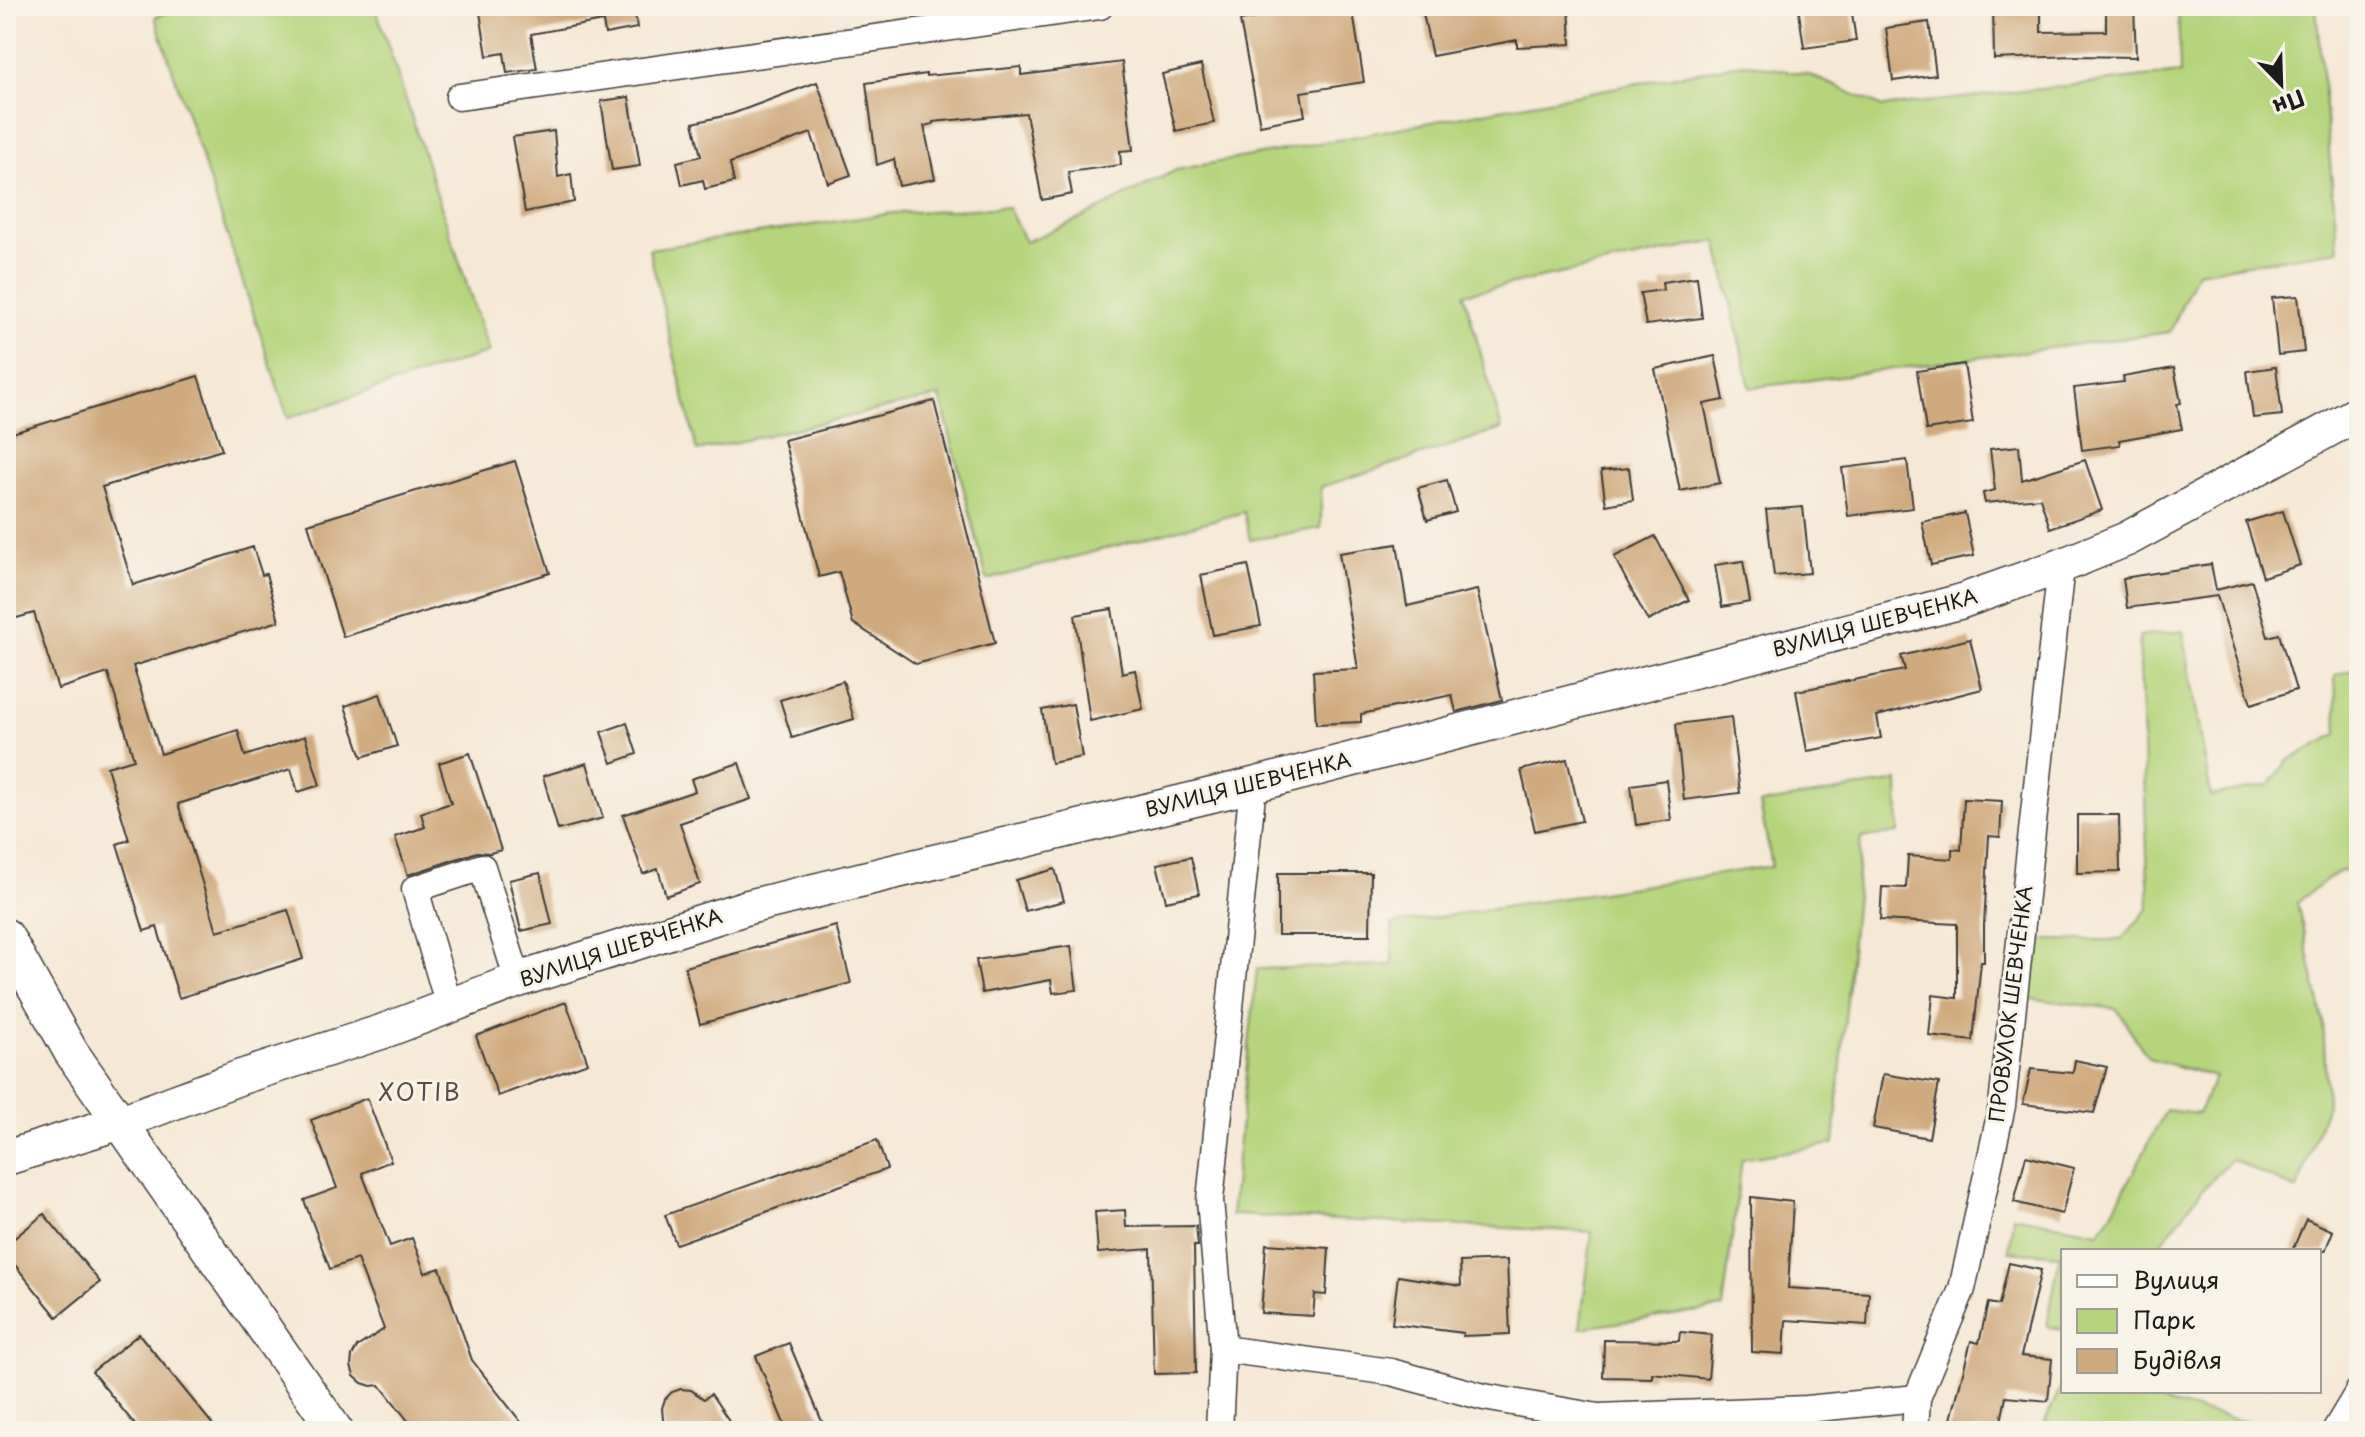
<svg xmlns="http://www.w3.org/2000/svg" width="2365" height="1437" font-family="'Playpen Sans',sans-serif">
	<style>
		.green { fill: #b5d47c; stroke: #68784c; stroke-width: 2 }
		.building { fill: #d0aa7f }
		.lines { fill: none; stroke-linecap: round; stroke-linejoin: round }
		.minor-casing { stroke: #3d3b38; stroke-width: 29 }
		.tertiary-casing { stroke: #3d3b38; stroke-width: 37 }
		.minor { stroke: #fff; stroke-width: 26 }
		.tertiary { stroke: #fff; stroke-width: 34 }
		.labels { text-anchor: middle; stroke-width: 6; stroke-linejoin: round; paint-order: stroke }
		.street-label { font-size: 20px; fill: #1c1c1c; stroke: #f7f3e8 }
		.quarter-label { font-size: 24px; letter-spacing: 2px; fill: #5b4e3f; stroke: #f7f3e8 }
	</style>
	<rect width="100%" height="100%" fill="#f7f3e8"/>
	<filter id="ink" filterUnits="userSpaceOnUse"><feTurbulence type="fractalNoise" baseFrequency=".0125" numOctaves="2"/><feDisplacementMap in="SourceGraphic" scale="16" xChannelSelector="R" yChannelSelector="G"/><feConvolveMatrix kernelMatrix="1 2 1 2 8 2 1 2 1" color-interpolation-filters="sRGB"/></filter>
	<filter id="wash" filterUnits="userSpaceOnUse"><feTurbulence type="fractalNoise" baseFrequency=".006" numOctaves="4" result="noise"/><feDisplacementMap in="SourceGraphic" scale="32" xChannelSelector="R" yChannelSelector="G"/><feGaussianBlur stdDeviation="1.8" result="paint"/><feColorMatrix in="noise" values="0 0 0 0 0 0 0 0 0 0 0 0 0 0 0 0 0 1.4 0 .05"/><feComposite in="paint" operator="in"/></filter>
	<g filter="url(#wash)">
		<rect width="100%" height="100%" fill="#f6e8d6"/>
		<g class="green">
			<path d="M190,6h185l114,346 -201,66 -133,-401z"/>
			<path d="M2178,6h138l22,244 -141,22 -27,60 -420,56 -33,-147 -253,53 38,135 -181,58v41l-71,12 -6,-28 -257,68 -47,-184 -243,55 -48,-202 244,-36 115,-6 17,35 59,-25 92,-47 569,-107 65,12 73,32 297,-34z"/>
			<path d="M2183,631l28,165 58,-11 18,-24 50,-27 -2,-59 24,-7v196l-22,9 -40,29 26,119 4,83 -30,86 -66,-31 -28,30 -48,62h-92v79l-16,-4 13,-71 -51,-4 4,-35 85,16 11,-14 57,-108 32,4 17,-37 -67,-19 -31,-49 -93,-11 8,-58h89l28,-32 -10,-272z"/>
			<path d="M1898,781l1,52 -38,5 -27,306 -92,15 -19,149 -143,20 12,-96 -361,-17 26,-246 135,-4v-41l380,-58 -12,-62z"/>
			<path d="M2063,1382v9h53l170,40h-245z"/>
		</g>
		<g id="blocks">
			<g class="building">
				<path d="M479,6h155l3,22 -32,6 -2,-13 -72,13 6,35 -30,4 -3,-20 -17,3z"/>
				<path d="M1317,6h35l12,76 -63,10 4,24 -45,9 -20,-104z"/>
				<path d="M1458,6h111l2,38 -54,3v-7l-85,16 -9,-43z"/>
				<path d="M1798,6h53l5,35 -52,7z"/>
				<path d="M1993,6h48v26l65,-1v-25h28l2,51 -64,-1 -78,3z"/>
				<path d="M1929,22l7,53 -43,6 -7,-53z"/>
				<path d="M1122,62l11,88 -13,1 1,14 -53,7 4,22 -30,6 -16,-87 -93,9v2l-9,2 11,53 -36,7 -5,-27 -17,6 -11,-82 60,-9v2l95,-9v8z"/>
				<path d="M1201,65l13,58 -38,8 -14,-57z"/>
				<path d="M817,82l34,93 -23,8 -17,-50 -81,30 4,19 -29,7 -2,-9 -21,5 -5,-23 24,-6 -8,-33 39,-9z"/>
				<path d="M629,97l11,69 -28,4 -11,-69z"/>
				<path d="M554,131l4,46 13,-3 3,28 -49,10 -13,-75z"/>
				<path d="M1697,277l5,41 -56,7 -6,-32 23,-3 -1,-8z"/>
				<path d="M2298,296l6,56 -26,3 -6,-57z"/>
				<path d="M1715,356l9,44 -20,4 16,79 -40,8 -25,-122z"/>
				<path d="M1964,364l9,59 -47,7 -9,-59z"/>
				<path d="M2276,367l6,48 -29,3 -6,-47z"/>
				<path d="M2174,368l7,35 -4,1 5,25 -63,11 1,5 -38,5 -8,-62 50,-6 -1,-5z"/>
				<path d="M198,376l24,74 -120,37 31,98 120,-38 9,28 4,-1 13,47 -146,45 28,88 77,-24 7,26 60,-20 15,49 -22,7 -7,-23 -113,35 39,127 71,-21 15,49 -124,39 -22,-71 -13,4 -27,-87 12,-4 -22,-73 27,-8 -26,-86 -50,16 -24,-76 -21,6 -7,-22v-162z"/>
				<path d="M934,401l61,242 -79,21 -63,-41 -14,-51 -20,5 -35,-137z"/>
				<path d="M2019,446l3,34 63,-20 17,50 -52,18 -10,-30 -55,5 -2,-10 12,-3 -5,-41z"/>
				<path d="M1907,460l6,48 -65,8 -6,-48z"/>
				<path d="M515,461l35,112 -207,64 -35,-113z"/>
				<path d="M1629,468l4,32 -27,5 -5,-34z"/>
				<path d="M1447,480l9,32 -29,8 -9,-32z"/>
				<path d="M1803,507l7,66 -36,3 -8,-66z"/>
				<path d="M2283,511l17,54 -37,12 -17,-55z"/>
				<path d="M1965,513l9,43 -43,9 -9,-43z"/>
				<path d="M1655,536l34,64 -41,21 -34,-64z"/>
				<path d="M1397,544l10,62 70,-16 25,110 -46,12 -4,-17 -91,19v8l-45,2 -3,-53 45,-2 -19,-116z"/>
				<path d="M1743,561l7,41 -28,5 -7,-42z"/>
				<path d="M2211,564l5,26 36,-9 16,56 11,-3 17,56 -45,14 -34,-108 -90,12 -4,-30z"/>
				<path d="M1248,565l13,61 -48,9 -12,-60z"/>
				<path d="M1112,609l10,64 13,-3 8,39 -53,12 -15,-106z"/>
				<path d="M1970,639l12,50 -105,27 4,22 -74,13 -11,-60 109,-21 -4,-14z"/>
				<path d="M843,681l11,38 -62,19 -12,-38z"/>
				<path d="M380,694l17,52 -35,11 -17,-51z"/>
				<path d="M1073,704l9,53 -31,6 -9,-53z"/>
				<path d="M1731,717l9,76 -56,7 -8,-76z"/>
				<path d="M627,723l10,31 -25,9 -11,-31z"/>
				<path d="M470,753l31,97 -11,3 -13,-1 -69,23 -13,-38 30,-10 -4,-14 30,-10 -12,-40z"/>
				<path d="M1567,759l15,62 -47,10 -14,-61z"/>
				<path d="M587,763l16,55 -45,12 -15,-54z"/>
				<path d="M739,763l12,36 -71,24 20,61 -34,12 -8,-27 -15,5 -20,-59 72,-24 -4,-12z"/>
				<path d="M1666,780l5,40 -35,5 -5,-40z"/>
				<path d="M1964,799l38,2 -2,36 -11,-1 -5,89v37h-3l-8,79 -44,-5 4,-41 24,3v-74l-77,-4 2,-33 24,1 2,-32 44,3v-10l9,1z"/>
				<path d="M2077,815h42l1,57 -43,1z"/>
				<path d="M1191,857l8,37 -33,7 -9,-37z"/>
				<path d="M1055,869l9,32 -39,10 -9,-31z"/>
				<path d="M540,873l12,51 -31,7 -12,-51z"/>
				<path d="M1278,873h93l-1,62h-92z"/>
				<path d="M836,926l15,57 -151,41 -15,-57z"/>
				<path d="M1071,946l6,44 -24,3 -2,-13 -69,13 -6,-33z"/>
				<path d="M566,1002l22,61 -90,33 -22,-60z"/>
				<path d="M2075,1060l32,7 -13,46 -71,-9 8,-35 42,4z"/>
				<path d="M1883,1074l56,9 -10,55 -56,-10z"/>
				<path d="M367,1098l24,63 -29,12 28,73 22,-8 13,35 15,-5 32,92 56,71h-112l-36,-46 -9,1 -9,-3 -8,-7 -3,-10 1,-10 5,-9 27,-18 -27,-70 -27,10 -26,-69 33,-12 -26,-68z"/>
				<path d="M877,1140l10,29 -211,75 -11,-29z"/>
				<path d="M2026,1156l48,12 -12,46 -48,-12z"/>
				<path d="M1751,1197l42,5 -5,86 81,5 -2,32 -81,-5 -2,34 -32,-2z"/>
				<path d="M1125,1210l1,17 70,-1 2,20h-4l2,127 -42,1 -3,-125 -53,4 -3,-41z"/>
				<path d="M44,1214l56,68 -43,35 -51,-63v-9z"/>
				<path d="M2306,1219l27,12 -8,20h-33z"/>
				<path d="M1266,1244l63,4 -3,47 -11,-1 -2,22 -52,-3z"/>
				<path d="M1507,1260l3,74 -47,2v-3l-71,-9 6,-48 63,10 -1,-24z"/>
				<path d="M2009,1263l32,7 -20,86 31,3 -4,42 -42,-4 -7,34h-51l23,-90 8,2 9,-40 11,2z"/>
				<path d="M1680,1332l32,3 -4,44 -56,-6v5l-49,-1 1,-37 75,1z"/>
				<path d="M139,1334l79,97h-78l-48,-59z"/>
				<path d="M789,1343l37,88h-39l-31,-75z"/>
				<path d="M681,1389l10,1 13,9 7,-5 25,37h-72l-2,-23 3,-9 7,-7z"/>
			</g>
		</g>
	</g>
	<g filter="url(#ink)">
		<use href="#blocks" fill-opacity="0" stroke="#3d3b38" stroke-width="2"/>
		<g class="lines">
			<g class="minor-casing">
				<g id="minor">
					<path d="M459,97l641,-91"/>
					<path d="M449,1006l-34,-117 67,-22 36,113"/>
					<path d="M1223,1349l168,23 93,25 114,20 209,-8 110,-11"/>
					<path d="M1219,1431l4,-82 -13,-149 43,-415"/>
					<path d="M1915,1431l2,-33 45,-109 40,-183 59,-540"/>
					<path d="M2335,1431l24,-40"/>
				</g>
			</g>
			<g class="tertiary-casing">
				<g id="tertiary">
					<path d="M6,936l65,116 265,379"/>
					<path d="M6,1158l115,-36 120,-45 140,-45 137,-52 230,-73 505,-122 706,-183 102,-36 66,-27 232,-126"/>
				</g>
			</g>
			<use href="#minor" class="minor"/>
			<use href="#tertiary" class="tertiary"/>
		</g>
	</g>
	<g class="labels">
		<g class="street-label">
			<text transform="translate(1875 623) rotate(-15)" y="7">ВУЛИЦЯ ШЕВЧЕНКА</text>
			<text transform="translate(1248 785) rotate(-14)" y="7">ВУЛИЦЯ ШЕВЧЕНКА</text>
			<text transform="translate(621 948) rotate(-18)" y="7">ВУЛИЦЯ ШЕВЧЕНКА</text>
			<text transform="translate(2011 1004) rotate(-83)" y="7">ПРОВУЛОК ШЕВЧЕНКА</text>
		</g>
		<g class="quarter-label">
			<text x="420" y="1101">ХОТІВ</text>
		</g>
	</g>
	<rect width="2365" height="1437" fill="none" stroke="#f7f3e8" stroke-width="32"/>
	<rect x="2061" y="1249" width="260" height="144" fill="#f7f3e8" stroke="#9f9d96" stroke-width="2"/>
	<rect x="2077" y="1275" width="40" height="12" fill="#ffffff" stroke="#9f9d96" stroke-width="2"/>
	<text x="2133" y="1289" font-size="24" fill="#1c1c1c">Вулиця</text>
	<rect x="2077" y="1309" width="40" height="24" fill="#b5d47c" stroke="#9f9d96" stroke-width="2"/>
	<text x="2133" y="1329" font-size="24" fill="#1c1c1c">Парк</text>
	<rect x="2077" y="1349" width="40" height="24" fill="#d0aa7f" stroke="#9f9d96" stroke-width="2"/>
	<text x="2133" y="1369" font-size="24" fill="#1c1c1c">Будівля</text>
	<g transform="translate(2281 84) rotate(157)" stroke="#f7f3e8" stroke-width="6" paint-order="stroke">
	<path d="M0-6L14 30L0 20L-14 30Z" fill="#1c1c1c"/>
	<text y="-12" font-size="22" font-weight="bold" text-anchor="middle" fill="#1c1c1c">Пн</text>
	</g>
</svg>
